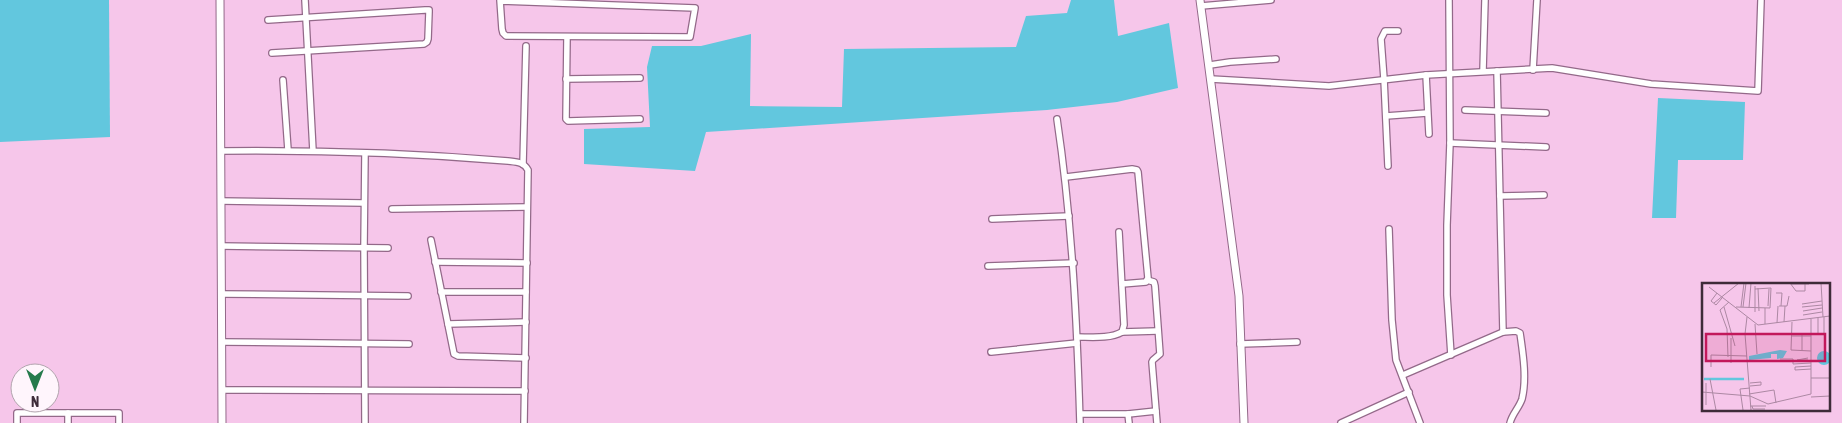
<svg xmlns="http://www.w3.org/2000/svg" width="1842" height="423" font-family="'Asap Condensed',sans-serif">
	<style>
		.water { fill: #62c7de }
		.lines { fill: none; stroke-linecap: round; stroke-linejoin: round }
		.minor-casing { stroke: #936989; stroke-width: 8 }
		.tertiary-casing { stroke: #936989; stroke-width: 9 }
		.minor { stroke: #fff; stroke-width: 5.5 }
		.tertiary { stroke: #fff; stroke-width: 7 }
		.inset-river { fill: none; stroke: #62c7de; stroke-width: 2.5 }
		.inset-road { fill: none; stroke: #ac88a3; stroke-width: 1 }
		.view { fill: #c2185b; fill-opacity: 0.15; stroke: #c2185b; stroke-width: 2.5 }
		.inset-edge { fill: none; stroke: #3e2b39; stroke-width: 2.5 }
	</style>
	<rect width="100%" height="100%" fill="#f6c6ea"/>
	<g class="water">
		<path d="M0,0h109l1,137 -110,5z"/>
		<path d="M1071,0h43l4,36 51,-13 9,65 -61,14 -70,8 -341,22 -11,39 -111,-7v-35l66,-2 -3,-60 5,-21h49l50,-12 -1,72 92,1 2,-58 172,-2 10,-31 41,-3z"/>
		<path d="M1658,98l87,4 -2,58h-65l-2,58h-24z"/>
	</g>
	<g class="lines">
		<g class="minor-casing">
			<g id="minor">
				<path d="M305,0l8,151"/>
				<path d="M500,0l2,29 1,4 3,3 184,1 5,-29 -194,-7"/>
				<path d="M1449,0l1,143 -3,82v70l4,60"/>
				<path d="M1201,6l70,-6"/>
				<path d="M268,20l157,-10h4v2l-1,27 -1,3 -3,2 -152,9"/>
				<path d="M567,37l-1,82 2,2 72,-2"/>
				<path d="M1210,65l20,-3 46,-3"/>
				<path d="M1533,70l4,-70"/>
				<path d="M1483,71l2,-71"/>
				<path d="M1497,71l6,261 13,-1 4,2c3,21 7,45 2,66 -3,9 -10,15 -12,24"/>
				<path d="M1426,75l3,59"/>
				<path d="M566,79l74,-1"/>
				<path d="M1211,79l118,7 97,-11 126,-7 99,16 107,7 3,-91"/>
				<path d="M283,80l5,70"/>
				<path d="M1465,110l81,3"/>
				<path d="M1386,116l41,-3"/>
				<path d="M1057,119c15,101 20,202 23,304"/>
				<path d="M1450,143l96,4"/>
				<path d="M221,151c96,-1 192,2 287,10 9,1 16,1 20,9l-4,253"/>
				<path d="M365,153l-1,94 1,176"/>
				<path d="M523,164l3,-118"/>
				<path d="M1388,166l-4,-87 -3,-40 4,-8h13"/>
				<path d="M1066,177l66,-8 5,1 1,2 10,106 -2,4 -24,2"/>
				<path d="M1500,196l44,-1"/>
				<path d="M221,201l143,2"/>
				<path d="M392,209l135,-2"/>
				<path d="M992,219l77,-3"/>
				<path d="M1389,229l3,91 4,40 24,63"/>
				<path d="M431,240l23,114 4,2 68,2"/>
				<path d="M221,246l167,2"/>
				<path d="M435,262l92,1"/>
				<path d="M988,266l86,-3"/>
				<path d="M1147,280l7,2 1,4 5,68 -7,6 -1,2 5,61"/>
				<path d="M441,292h85"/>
				<path d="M222,294l186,2"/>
				<path d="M448,324l78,-2"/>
				<path d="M1122,332l35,-1"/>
				<path d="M1077,337c14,0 33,2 45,-5l2,-7 -5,-93"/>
				<path d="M222,342l187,2"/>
				<path d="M1240,344l57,-2"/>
				<path d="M991,352l86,-9"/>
				<path d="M1403,375l100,-43"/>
				<path d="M222,390l303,1"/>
				<path d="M68,413v10"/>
				<path d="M1080,414h48l28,-3"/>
				<path d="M1128,414l1,9"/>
				<path d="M17,423v-10h102v10"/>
				<path d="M1341,423l68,-31"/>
			</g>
		</g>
		<g class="tertiary-casing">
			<g id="tertiary">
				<path d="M220,0l2,423"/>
				<path d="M1200,0l39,296 5,127"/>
			</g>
		</g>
		<use href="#minor" class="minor"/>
		<use href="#tertiary" class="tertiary"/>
	</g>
	<g transform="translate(1702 283)">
		<rect width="128" height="128" fill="#f6c6ea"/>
		<path d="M78,67l7,1 -4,7 -6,1v-5h-6v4l-22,2v-4zM115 75a7 7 0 1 1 14 0a7 7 0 1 1-14 0Z" fill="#62c7de"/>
		<path class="inset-river" d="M2,96h40"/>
		<path class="inset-road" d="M88,0l6,8h9v-8M119,0l2,34M89,1h18M53,3v26M7,4l49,38 72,-9M56,5l1,23M15,10l-6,8 5,4 6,-7M74,10h6l-1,13M12,20l25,-20M100,21l20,-3M66,23l1,-17M77,23h8l2,-10M22,24l11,39M34,24l34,1 1,-20 -16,1M39,24l3,-24M41,24l3,-24M100,24l20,-2M47,25l2,-25M101,28l19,-3M101,32l19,-3M45,34l-2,17 6,76M116,35v16h6v-17M82,39l1,-16M90,39l-1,28 20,1M75,40l1,-17M53,41l2,30M63,41v-16M100,50v18M89,53h20M29,55v25M26,74l-1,-28 -7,-19 9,-8M106,75l-11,2h11M78,76h13v5l18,-1M9,84v-12l36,1M93,87v-3l16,-1M93,87l16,-1M109,95h19M8,96l6,31M4,100v22M48,100l11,-1v3l-11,1M0,109l48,4 18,8 43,-10v-75M47,111l25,-4 2,13M109,114l19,-1M48,123h16M50,123l1,3h12M41,127l-3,-21 10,-1"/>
		<path class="view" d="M4,51h119v27h-119z"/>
		<rect width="128" height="128" class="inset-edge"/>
	</g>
	<g transform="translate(35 388) rotate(180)"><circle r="24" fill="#fff5fc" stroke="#b2a4ae"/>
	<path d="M0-4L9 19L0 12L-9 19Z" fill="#267a4c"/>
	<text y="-8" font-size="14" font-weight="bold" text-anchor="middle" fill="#3e2b39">N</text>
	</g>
</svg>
